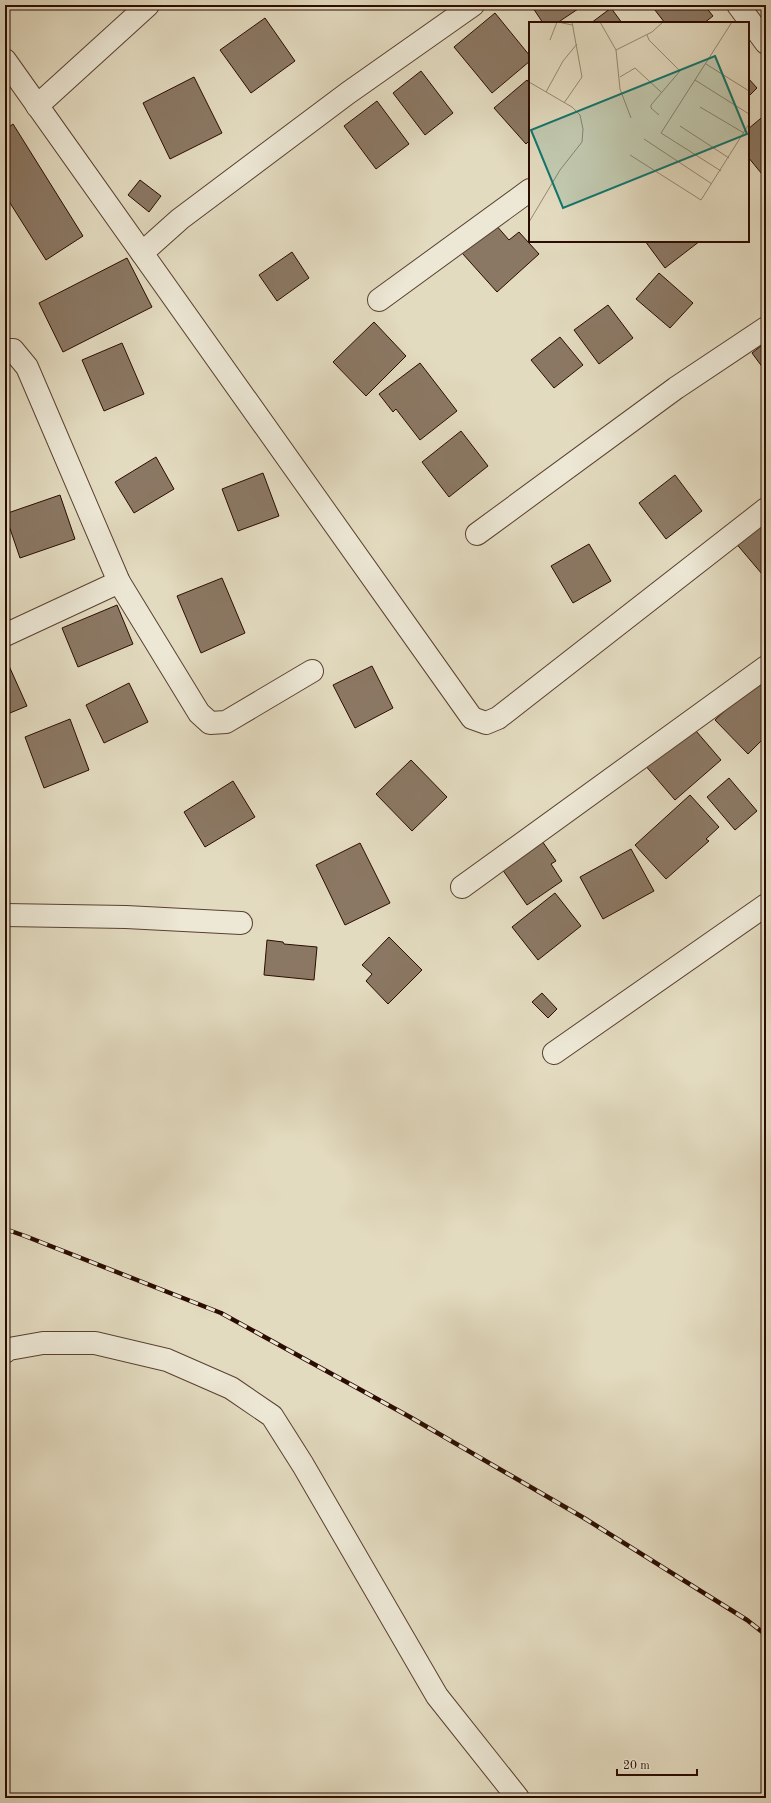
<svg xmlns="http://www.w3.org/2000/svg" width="771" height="1803" font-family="'Old Standard TT',serif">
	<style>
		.building { fill: #8b7864; stroke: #2b0c00 }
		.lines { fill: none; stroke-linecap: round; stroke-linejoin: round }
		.street-casing { stroke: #594030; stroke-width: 24 }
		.street { stroke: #ede8d6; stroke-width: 22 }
		.rail-casing { stroke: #2b0c00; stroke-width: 4.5 }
		.rail { stroke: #ede8d6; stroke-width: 3; stroke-dasharray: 9; stroke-linecap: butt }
		.inset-road { fill: none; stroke: #998873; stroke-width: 1 }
		.view { fill: #0f766e; fill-opacity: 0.15; stroke: #0f766e; stroke-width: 2 }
		.inset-edge { fill: none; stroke: #2b0c00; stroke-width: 2 }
	</style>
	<rect width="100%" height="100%" fill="#e3dbc0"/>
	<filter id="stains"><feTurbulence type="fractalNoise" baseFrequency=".005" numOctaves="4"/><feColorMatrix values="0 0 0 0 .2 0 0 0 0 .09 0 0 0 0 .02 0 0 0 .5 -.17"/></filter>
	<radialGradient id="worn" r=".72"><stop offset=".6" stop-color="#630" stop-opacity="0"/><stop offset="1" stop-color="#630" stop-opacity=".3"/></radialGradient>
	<g class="building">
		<path d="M531,5h53l-27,18h-14z"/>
		<path d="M651,5h53l9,11 -9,7h-39z"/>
		<path d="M611,8l11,15h-31z"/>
		<path d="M495,13l35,43v5l-38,32 -38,-46z"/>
		<path d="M265,18l30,43 -44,32 -31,-43z"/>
		<path d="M421,71l32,42 -28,22 -32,-42z"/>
		<path d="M194,77l28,56 -52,26 -27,-56z"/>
		<path d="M748,78l9,10 -9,9z"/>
		<path d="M527,80l3,4v56l-4,4 -32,-36z"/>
		<path d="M377,101l32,43 -33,25 -32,-43z"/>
		<path d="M766,114v65l-18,-22v-28z"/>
		<path d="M13,124l70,112 -37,24 -41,-65v-65z"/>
		<path d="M140,180l21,16 -12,16 -21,-17z"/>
		<path d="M495,224l14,16 10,-8 20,22 -42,38 -35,-39z"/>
		<path d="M645,241h55l-35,27z"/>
		<path d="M292,252l17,26 -32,23 -18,-26z"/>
		<path d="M127,258l25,49 -89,45 -24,-49z"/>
		<path d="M659,273l34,30 -23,25 -34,-29z"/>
		<path d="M608,305l25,33 -34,26 -25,-34z"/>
		<path d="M374,322l32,34 -40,40 -33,-34z"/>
		<path d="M560,337l23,28 -29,23 -23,-28z"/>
		<path d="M766,342v30l-14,-19z"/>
		<path d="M122,343l22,51 -40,17 -22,-51z"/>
		<path d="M420,363l37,48 -37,29 -24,-31 -3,3 -14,-18z"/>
		<path d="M461,431l27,35 -39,31 -27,-35z"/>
		<path d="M156,457l18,32 -40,24 -19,-31z"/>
		<path d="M263,473l16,43 -41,15 -16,-42z"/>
		<path d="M675,475l27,36 -36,28 -27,-36z"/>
		<path d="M60,495l15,44 -55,19 -15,-44z"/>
		<path d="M766,514v56l-4,4 -28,-33z"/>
		<path d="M589,544l22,37 -38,22 -22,-37z"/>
		<path d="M222,578l23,55 -44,20 -24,-57z"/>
		<path d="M117,605l16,39 -55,23 -16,-39z"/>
		<path d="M5,657l22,49 -22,9z"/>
		<path d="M372,666l21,42 -38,20 -22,-43z"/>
		<path d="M760,678l6,7v51l-18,18 -33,-34z"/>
		<path d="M129,683l19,39 -44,21 -18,-38z"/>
		<path d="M70,719l19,51 -45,18 -19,-51z"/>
		<path d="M690,724l31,36 -46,40 -31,-36z"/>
		<path d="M411,760l36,37 -35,34 -36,-37z"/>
		<path d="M729,778l28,33 -22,19 -28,-33z"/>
		<path d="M233,781l22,36 -50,30 -21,-35z"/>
		<path d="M690,795l29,32 -13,12 3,2 -43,38 -31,-34z"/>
		<path d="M542,841l14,20 -5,3 11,17 -35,24 -25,-36z"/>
		<path d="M360,843l30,60 -45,22 -29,-60z"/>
		<path d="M631,849l23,42 -51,28 -23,-42z"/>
		<path d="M555,893l26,33 -43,34 -26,-33z"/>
		<path d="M389,937l33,33 -34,34 -22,-23 6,-7 -10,-9z"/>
		<path d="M267,940l16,2 1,2 33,3 -3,33 -50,-5z"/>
		<path d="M542,993l15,16 -9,9 -16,-16z"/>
	</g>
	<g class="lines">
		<g class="street-casing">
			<g id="street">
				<path d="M738,5l28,38"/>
				<path d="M5,60l467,658 14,5 12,-5 268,-209"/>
				<path d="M37,106l111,-101"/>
				<path d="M142,253l38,-34 168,-126 125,-88"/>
				<path d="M379,300l151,-110"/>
				<path d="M5,350h8l14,17 92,215 80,131 11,10 16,-1 86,-51"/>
				<path d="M477,534l199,-146 90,-60"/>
				<path d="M5,635l114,-53"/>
				<path d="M462,887l304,-220"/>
				<path d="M5,915l121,2 115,6"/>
				<path d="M554,1053l212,-148"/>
				<path d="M5,1352l4,-3 34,-6h52l72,17 64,28 41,28 31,49 134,231 81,102"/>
			</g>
		</g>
		<use href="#street" class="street"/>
		<g class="rail-casing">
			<path id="rail" d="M5,1229l20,7 196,77 189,104 174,101 163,102 19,15"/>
		</g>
		<use href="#rail" class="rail"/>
	</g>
	<g transform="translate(529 22)">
		<rect width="220" height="220" fill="#e3dbc0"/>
		<path class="inset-road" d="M29,0l14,3M71,0l16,28 4,39 11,29M118,13l2,5 31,31 -29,34v3l8,7M21,18l7,-18M87,28l36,-18 11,-10M177,42l43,27M91,55l15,-9 26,24M166,58l54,34M0,60l43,25 8,8 3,14 -1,13 -22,28 -31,52M17,70l17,-31 14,-17M35,81l18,-26 -10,-55M171,85l44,26M151,104l49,32M115,117l68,45M101,133l71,45 48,-76M192,149l-60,-38 71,-111"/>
		<path class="view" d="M186,34l32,78 -184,74 -32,-78z"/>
		<rect width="220" height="220" class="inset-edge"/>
	</g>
	<rect width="771" height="1803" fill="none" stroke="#e3dbc0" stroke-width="20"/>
	<rect x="6" y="6" width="759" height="1791" fill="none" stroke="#2b0c00" stroke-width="2"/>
	<rect x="10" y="10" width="751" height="1783" fill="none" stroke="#2b0c00"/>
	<path d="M617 1769v6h80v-6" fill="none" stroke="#2b0c00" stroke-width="2"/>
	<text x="623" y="1769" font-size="12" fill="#2b0c00" stroke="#ede8d6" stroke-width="3" paint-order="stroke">20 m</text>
	<rect width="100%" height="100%" filter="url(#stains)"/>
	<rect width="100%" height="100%" fill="url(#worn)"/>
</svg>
